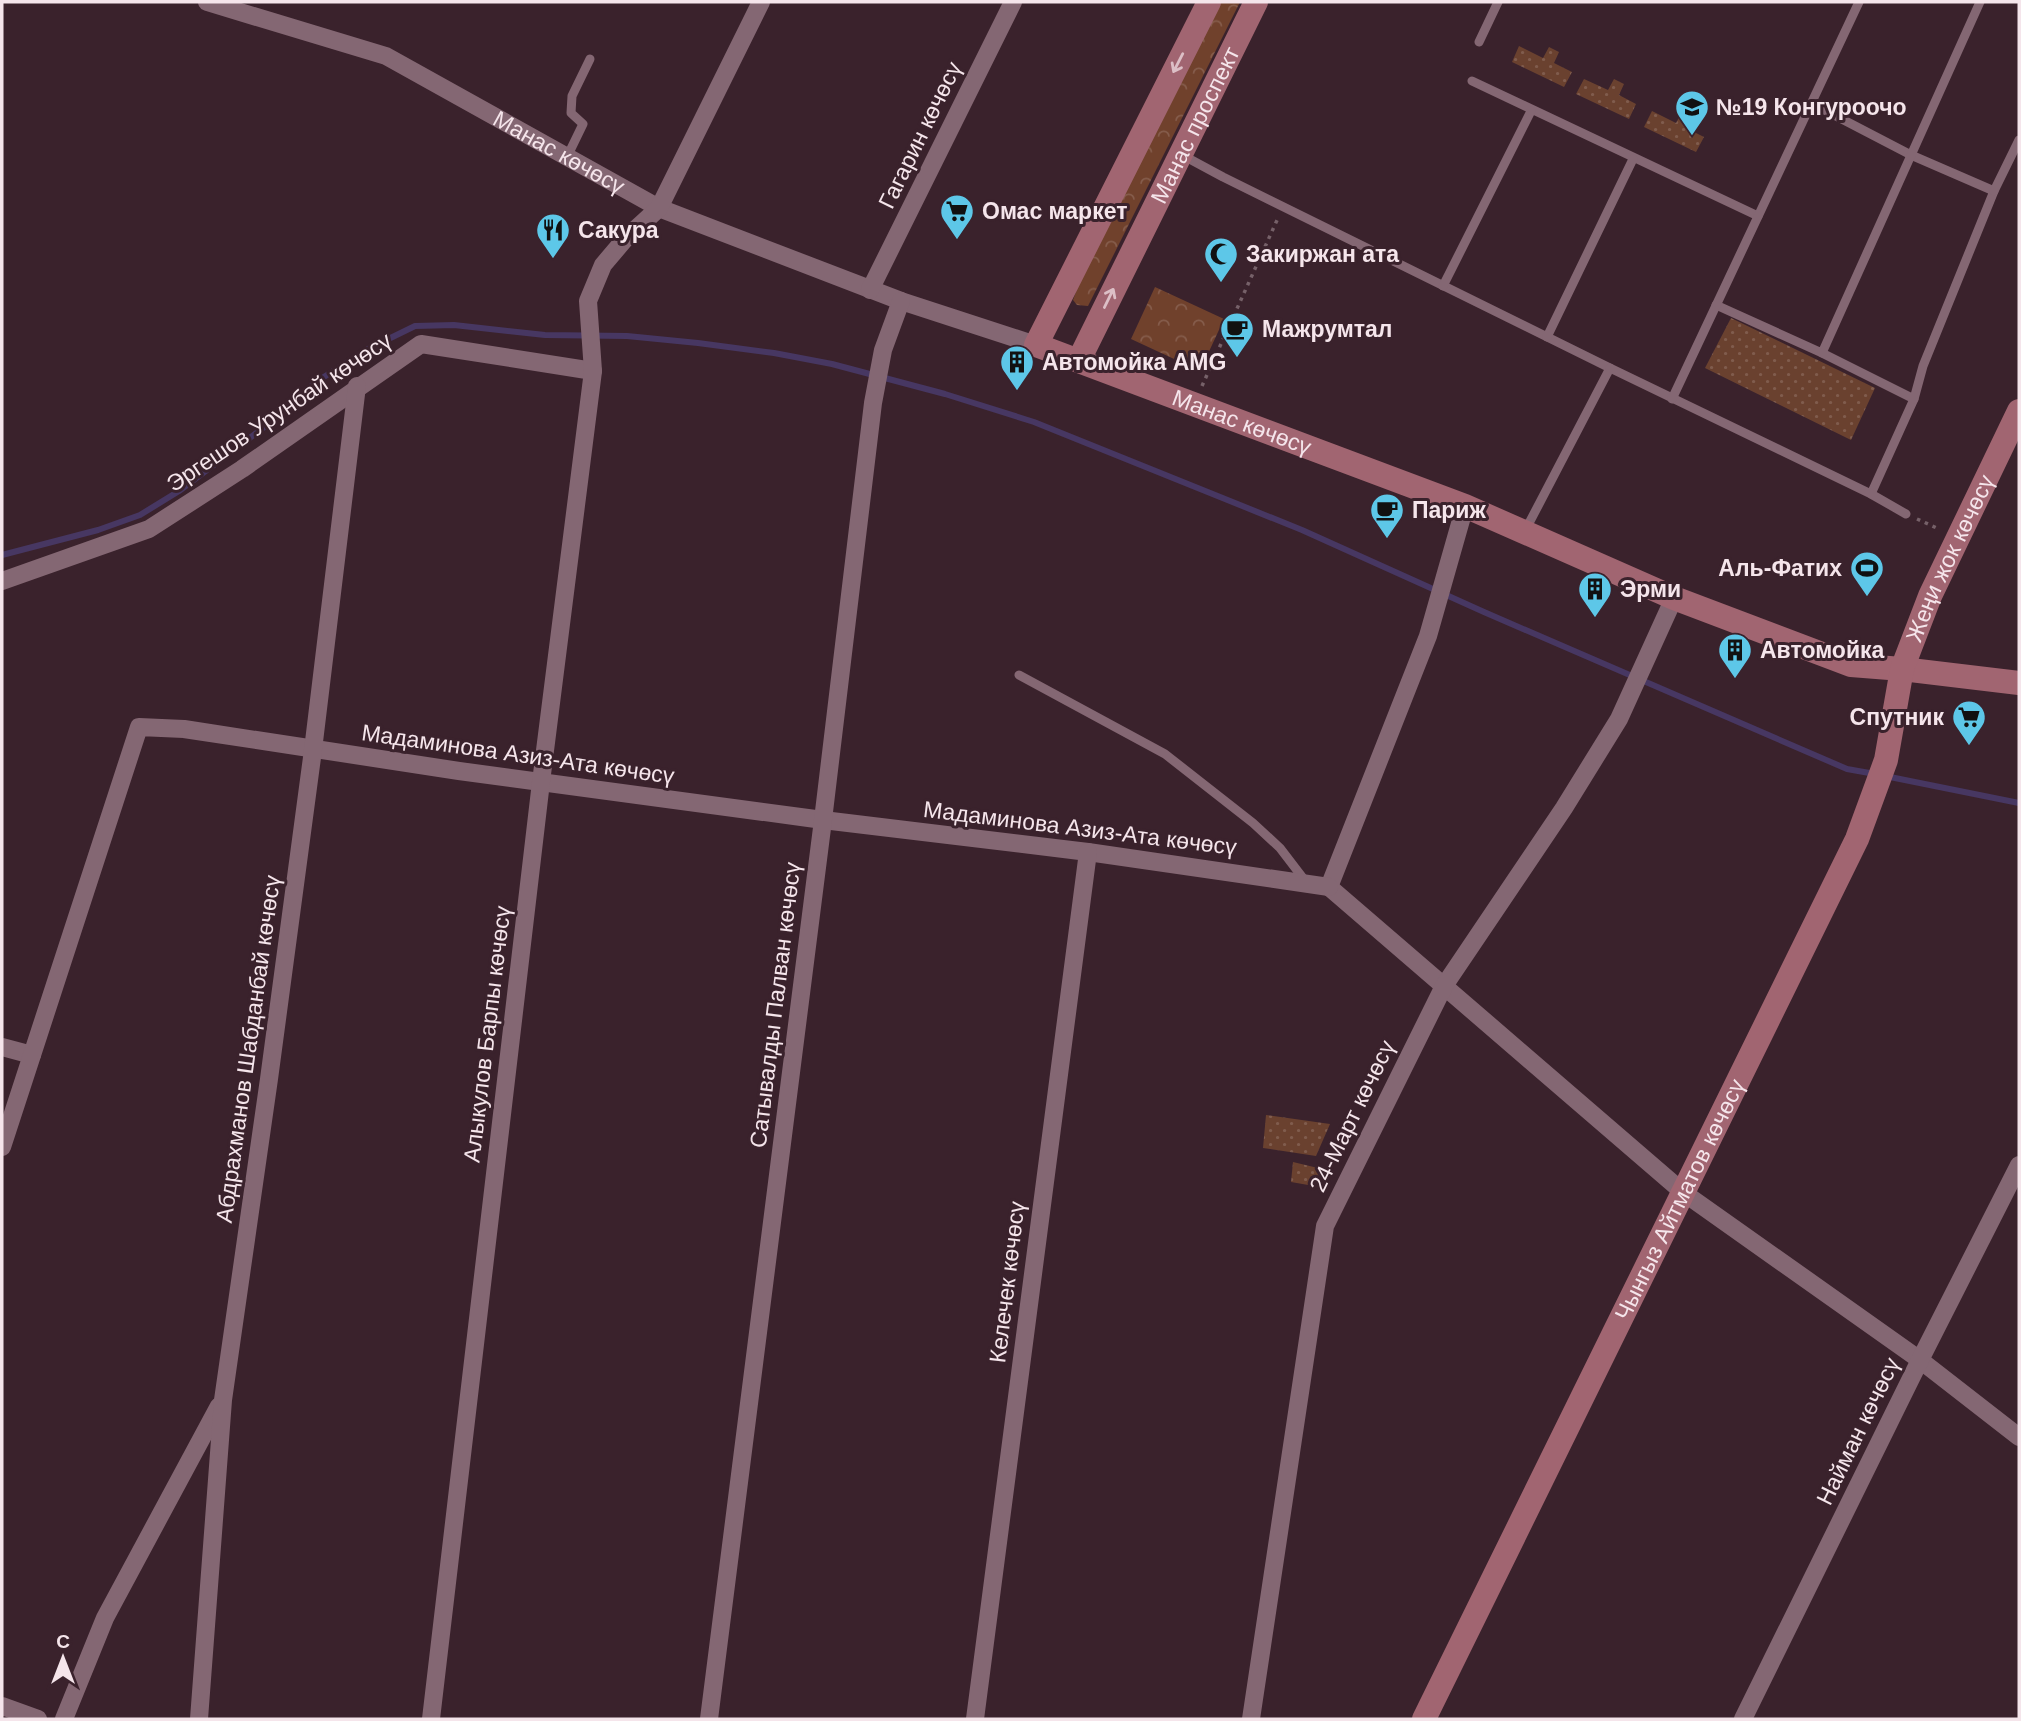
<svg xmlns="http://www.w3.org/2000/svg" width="2021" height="1721" font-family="Helvetica,sans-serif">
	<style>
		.grass { fill: url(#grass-dots) }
		.forest { fill: url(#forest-crowns) }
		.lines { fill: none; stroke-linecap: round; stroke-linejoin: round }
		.stream { stroke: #473762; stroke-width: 6 }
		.path { stroke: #766169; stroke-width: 3.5; stroke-dasharray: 3.5 5; stroke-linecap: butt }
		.service { stroke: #846773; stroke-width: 9 }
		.minor { stroke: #846773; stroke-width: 18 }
		.secondary { stroke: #a16571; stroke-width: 24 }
		.oneway { stroke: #dcbfc6 }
		.labels { text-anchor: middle; stroke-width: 6; stroke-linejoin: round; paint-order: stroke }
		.poi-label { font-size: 23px; font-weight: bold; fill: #f5e5eb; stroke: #3a222c; text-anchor: start }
		.street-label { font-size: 23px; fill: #f5e5eb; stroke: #3a222c }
	</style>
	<defs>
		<pattern id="grass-dots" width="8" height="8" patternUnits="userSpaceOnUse" patternTransform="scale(1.75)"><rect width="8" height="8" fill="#6a412f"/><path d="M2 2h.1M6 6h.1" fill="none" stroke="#805c4d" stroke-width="1.8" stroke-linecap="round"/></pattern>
		<pattern id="forest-crowns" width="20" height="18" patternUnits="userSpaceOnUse" patternTransform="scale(1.75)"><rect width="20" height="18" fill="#70412c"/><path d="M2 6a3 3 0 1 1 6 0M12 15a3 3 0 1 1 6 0" fill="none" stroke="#855c4b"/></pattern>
	</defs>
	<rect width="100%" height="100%" fill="#3a222c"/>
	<g class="grass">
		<path d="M1519,46l24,12 6,-11 10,5 -5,11 18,9 -8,15 -52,-25z"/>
		<path d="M1584,79l24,11 6,-11 10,5 -5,11 17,9 -7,15 -53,-25z"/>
		<path d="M1652,111l24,12 6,-11 9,5 -5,11 18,9 -8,15 -52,-25z"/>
		<path d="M1731,318l144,70 -24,52 -146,-72z"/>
		<path d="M1266,1115l64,9 -14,32 -53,-8z"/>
		<path d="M1293,1162l29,7 -8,17 -23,-4z"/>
	</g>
	<g class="forest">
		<path d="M1220,2h20l-152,304 -11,-1 -4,-5 4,-11z"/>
		<path d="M1155,287l69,32 -24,52 -69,-32z"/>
	</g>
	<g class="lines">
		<g class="stream">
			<path d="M2,555l96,-25 42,-15 39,-24 84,-63 53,-46 52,-33 47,-23 39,-1 91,10 82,1 71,7 76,10 58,11 113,30 89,28 268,108 182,82 363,157 28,5"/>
			<path d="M1885,776l134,27"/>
		</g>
		<g class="path">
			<path d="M1202,386l76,-168"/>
			<path d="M1917,519l22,10"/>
		</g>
		<g class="service">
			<path d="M1479,42l19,-40"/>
			<path d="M1472,81l286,135"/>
			<path d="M1811,103l100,52 83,36 -71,175 -9,33 -43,95"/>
			<path d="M1184,156l39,21 387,191 -84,161"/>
			<path d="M567,157l16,-33 -12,-11 1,-17 18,-37"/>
			<path d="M1994,191l25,-51"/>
			<path d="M1443,286l88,-175"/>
			<path d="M1716,305l106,48 158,-351"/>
			<path d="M1547,337l86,-178"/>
			<path d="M1822,353l92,46"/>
			<path d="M1610,368l261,126 35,20"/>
			<path d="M1672,399l187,-397"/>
			<path d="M1019,675l146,79 88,69 27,25 26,34"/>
		</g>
		<g class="minor">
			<path id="s1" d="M207,2l179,54 273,152 242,93 135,44"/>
			<path d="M870,290l143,-288"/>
			<path d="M2,581l147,-52 93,-60 179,-125 172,27"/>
			<path d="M1329,887l355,306 236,167 99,77"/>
			<path d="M1329,887l99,-251 37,-130"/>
			<path d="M2,1047l30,8"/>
			<path d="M2,1147l137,-420 45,2 275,42 364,49 265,32 241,35"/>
			<path d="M2,1706l36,13"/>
			<path d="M64,1719l41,-101 114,-212"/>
			<path d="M199,1719l24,-319 46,-321 44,-329 44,-364"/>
			<path d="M431,1719l110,-937 52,-411 -5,-70 15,-36 22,-26 34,-31 102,-206"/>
			<path d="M709,1719l114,-899 50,-417 10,-53 18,-49"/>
			<path d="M975,1719l113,-867"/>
			<path d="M1251,1719l74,-493 119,-240 120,-178 55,-89 55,-121"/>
			<path d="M1743,1719l177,-359 99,-195"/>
		</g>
		<g class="secondary">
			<path id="s2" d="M1209,2l-173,343 429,161 209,92 177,67 51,4 117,14"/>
			<path id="s3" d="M1079,360l177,-358"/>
			<path id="s4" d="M1424,1719l433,-880 29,-79 16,-91 28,-73 89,-185"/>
		</g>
	</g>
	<defs><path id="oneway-shaft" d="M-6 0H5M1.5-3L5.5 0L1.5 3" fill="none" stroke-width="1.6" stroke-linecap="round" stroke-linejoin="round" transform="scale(1.75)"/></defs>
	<g class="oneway">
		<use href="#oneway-shaft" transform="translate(1178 63) rotate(117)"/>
		<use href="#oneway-shaft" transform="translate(1109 298) rotate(-64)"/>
	</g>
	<defs>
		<g id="school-pin" transform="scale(1.75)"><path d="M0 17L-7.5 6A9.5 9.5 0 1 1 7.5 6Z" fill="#5dc7e8" stroke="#3a222c"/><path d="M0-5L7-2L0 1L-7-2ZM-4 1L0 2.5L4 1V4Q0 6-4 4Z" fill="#111"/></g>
		<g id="supermarket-pin" transform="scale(1.75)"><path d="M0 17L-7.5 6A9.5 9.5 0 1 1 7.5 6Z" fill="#5dc7e8" stroke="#3a222c"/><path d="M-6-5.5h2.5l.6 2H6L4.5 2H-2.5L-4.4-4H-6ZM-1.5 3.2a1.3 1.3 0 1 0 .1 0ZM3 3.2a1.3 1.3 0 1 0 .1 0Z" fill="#111"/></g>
		<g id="restaurant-pin" transform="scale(1.75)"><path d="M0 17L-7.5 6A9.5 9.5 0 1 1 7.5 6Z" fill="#5dc7e8" stroke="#3a222c"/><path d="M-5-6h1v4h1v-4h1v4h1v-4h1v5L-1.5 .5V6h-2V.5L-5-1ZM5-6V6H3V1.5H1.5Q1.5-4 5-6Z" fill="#111"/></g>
		<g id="mosque-pin" transform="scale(1.75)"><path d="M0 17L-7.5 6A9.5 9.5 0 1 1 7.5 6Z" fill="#5dc7e8" stroke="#3a222c"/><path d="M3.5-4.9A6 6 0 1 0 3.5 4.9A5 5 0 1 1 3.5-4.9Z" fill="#111"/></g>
		<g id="cafe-pin" transform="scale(1.75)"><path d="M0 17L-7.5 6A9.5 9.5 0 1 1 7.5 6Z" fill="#5dc7e8" stroke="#3a222c"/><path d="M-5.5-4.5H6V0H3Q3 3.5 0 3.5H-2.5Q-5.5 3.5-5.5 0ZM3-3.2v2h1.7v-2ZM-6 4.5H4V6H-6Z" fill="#111"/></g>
		<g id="building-pin" transform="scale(1.75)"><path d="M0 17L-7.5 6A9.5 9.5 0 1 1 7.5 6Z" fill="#5dc7e8" stroke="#3a222c"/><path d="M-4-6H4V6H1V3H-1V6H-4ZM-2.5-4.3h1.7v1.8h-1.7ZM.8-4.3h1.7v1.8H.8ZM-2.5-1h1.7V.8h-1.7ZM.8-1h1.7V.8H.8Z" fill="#111"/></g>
		<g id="stadium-pin" transform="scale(1.75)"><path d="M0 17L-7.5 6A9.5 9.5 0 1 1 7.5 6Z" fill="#5dc7e8" stroke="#3a222c"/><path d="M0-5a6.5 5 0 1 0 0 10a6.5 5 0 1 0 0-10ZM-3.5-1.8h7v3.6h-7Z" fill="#111"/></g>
	</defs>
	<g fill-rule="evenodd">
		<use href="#school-pin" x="1692" y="107"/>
		<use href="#supermarket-pin" x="957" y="211"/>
		<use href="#restaurant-pin" x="553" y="230"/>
		<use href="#mosque-pin" x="1221" y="254"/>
		<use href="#cafe-pin" x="1237" y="329"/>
		<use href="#building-pin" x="1017" y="362"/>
		<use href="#cafe-pin" x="1387" y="510"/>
		<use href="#stadium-pin" x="1867" y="568"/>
		<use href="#building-pin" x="1595" y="589"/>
		<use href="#building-pin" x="1735" y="650"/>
		<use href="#supermarket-pin" x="1969" y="717"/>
	</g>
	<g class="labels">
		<g class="poi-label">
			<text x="1716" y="115">№19 Конгуроочо</text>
			<text x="982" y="219">Омас маркет</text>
			<text x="578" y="238">Сакура</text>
			<text x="1246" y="262">Закиржан ата</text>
			<text x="1262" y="337">Мажрумтал</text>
			<text x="1042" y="370">Автомойка AMG</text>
			<text x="1412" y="518">Париж</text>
			<text x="1842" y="576" text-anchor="end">Аль-Фатих</text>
			<text x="1620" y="597">Эрми</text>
			<text x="1760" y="658">Автомойка</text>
			<text x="1944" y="725" text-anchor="end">Спутник</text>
		</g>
		<g class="street-label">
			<text dy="8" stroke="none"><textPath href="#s3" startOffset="262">Манас проспект</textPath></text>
			<text transform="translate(920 135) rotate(-64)" y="8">Гагарин көчөсү</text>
			<text dy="8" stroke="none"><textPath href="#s1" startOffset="385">Манас көчөсү</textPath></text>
			<text transform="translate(279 412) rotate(-34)" y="8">Эргешов Урунбай көчөсү</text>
			<text dy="8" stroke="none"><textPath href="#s2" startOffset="604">Манас көчөсү</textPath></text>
			<text dy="8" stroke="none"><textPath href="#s4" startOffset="1278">Жеңи жок көчөсү</textPath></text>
			<text transform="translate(518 754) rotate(8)" y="8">Мадаминова Азиз-Ата көчөсү</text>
			<text transform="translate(1080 828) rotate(7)" y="8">Мадаминова Азиз-Ата көчөсү</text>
			<text transform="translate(775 1005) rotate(-83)" y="8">Сатывалды Палван көчөсү</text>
			<text transform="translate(487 1034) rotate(-83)" y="8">Алыкулов Барпы көчөсү</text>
			<text transform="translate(248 1049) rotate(-82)" y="8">Абдрахманов Шабданбай көчөсү</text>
			<text transform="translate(1352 1116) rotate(-64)" y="8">24-Март көчөсү</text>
			<text dy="8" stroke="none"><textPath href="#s4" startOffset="579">Чынгыз Айтматов көчөсү</textPath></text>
			<text transform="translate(1007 1282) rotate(-83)" y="8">Келечек көчөсү</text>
			<text transform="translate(1858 1431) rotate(-64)" y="8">Найман көчөсү</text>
		</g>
	</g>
	<rect width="2021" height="1721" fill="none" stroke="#f5e5eb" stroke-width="7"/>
	<g transform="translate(63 1658)" stroke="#3a222c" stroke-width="5" paint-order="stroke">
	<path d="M0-5L12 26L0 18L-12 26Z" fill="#f5e5eb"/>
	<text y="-10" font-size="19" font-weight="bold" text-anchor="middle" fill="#f5e5eb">С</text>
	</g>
</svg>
